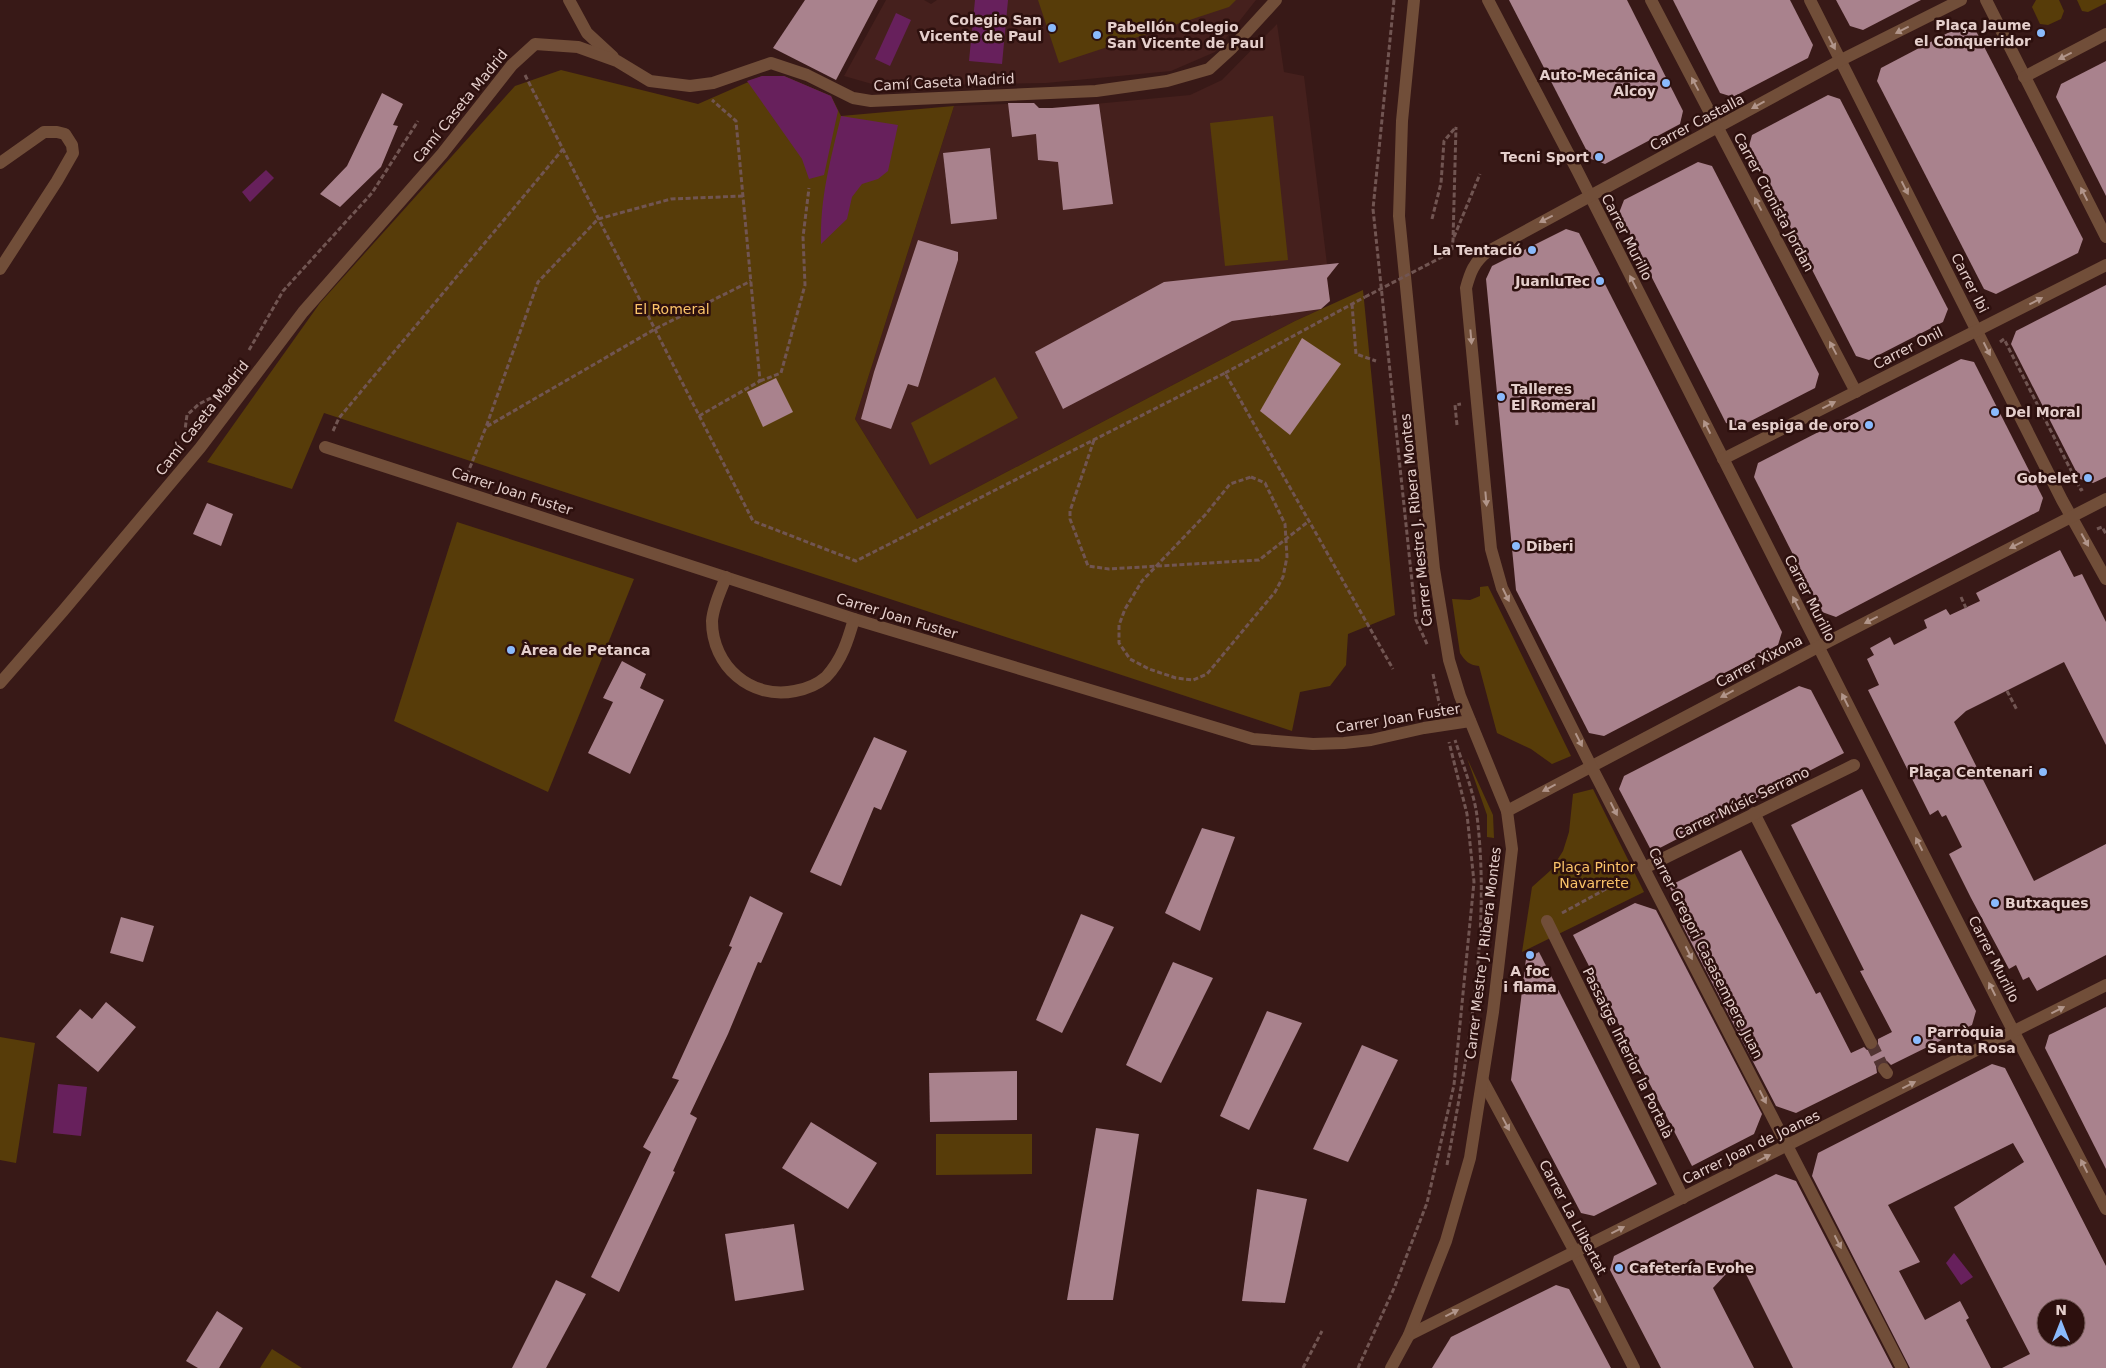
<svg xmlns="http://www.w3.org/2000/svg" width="2106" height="1368" font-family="'DejaVu Sans',sans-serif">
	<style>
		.built { fill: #45201d }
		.green { fill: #573c09 }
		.water { fill: #67205c }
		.building { fill: #a9828d; fill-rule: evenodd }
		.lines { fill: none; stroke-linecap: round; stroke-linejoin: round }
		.minor-tunnel { stroke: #523432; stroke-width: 12; stroke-dasharray: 12 6; stroke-linecap: butt }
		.path { stroke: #715552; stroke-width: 3; stroke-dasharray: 5 2.5; stroke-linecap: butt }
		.minor { stroke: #714e39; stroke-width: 12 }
		.path-bridge { stroke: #715552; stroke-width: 3; stroke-dasharray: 5 2.5; stroke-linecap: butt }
		.oneway { fill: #b1958a }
		.poi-dot { fill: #8abafc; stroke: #2d100e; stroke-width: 2 }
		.labels { text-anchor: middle; stroke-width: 5; stroke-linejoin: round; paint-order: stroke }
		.poi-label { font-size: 14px; font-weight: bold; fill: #e5cfcc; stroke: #2d100e; text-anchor: end }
		.street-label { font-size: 14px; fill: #e5cfcc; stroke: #2d100e }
		.park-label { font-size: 14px; fill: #fbc369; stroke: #2d100e }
	</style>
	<rect width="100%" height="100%" fill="#381917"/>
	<g class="built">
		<path d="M886,0h38l7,4 6,-4h319l-41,52 -44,19 -125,12 -167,3 -35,-10z"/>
		<path d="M1277,24l7,48 20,4 23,188 4,4v6l-4,5 3,22 -9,8 -26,12 -378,198 -62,-100 99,-313 80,-3 5,5h13l138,-13 32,-15z"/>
	</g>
	<g class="green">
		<path d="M1038,0h198l-7,7 -170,56z"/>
		<path d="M2036,0h23l5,11 -3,8 -13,6 -8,-1 -8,-17z"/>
		<path d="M2077,0h29v3l-18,9 -6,-1z"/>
		<path d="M561,70l137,34 64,-28h22l47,20 10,20 113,-10 -99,313 62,100 378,-198 68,-31 32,325 -47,19 -2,31 -16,21 -30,6 -8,39 -968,-318 -32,76 -85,-27 113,-159 195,-217z"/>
		<path d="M1273,116l15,144 -63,6 -15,-143z"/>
		<path d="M995,377l23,41 -88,47 -19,-42z"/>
		<path d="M457,522l177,57 -86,213 -154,-71z"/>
		<path d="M1488,586l83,170 -19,8 -21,-15 -34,-16 -18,-67c-10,-1 -14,-5 -19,-13l-8,-54 18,1 10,-4v-9z"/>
		<path d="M1467,758l26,57 1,23 -7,-1v-22z"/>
		<path d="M1593,789l51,103 -122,60 10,-65 19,-17 12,-19 6,-19 4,-38z"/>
		<path d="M0,1037l35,6 -19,120 -16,-3z"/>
		<path d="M936,1134h96v40l-96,1z"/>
		<path d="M272,1349l30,19h-42z"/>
	</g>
	<g class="water">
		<path d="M975,0h33l-6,64 -33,-3z"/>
		<path d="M896,13l15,7 -21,46 -15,-7z"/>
		<path d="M762,76h22l47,20 7,15 -14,64 -15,4 -7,-20 -55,-78z"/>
		<path d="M841,116l57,9 -10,46 -10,8 -16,5 -10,13 -5,22 -26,25c-1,-47 9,-82 20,-128z"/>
		<path d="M266,170l8,8 -24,24 -8,-10z"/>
		<path d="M58,1084l29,3 -6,49 -28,-3z"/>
		<path d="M1954,1253l19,24 -12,8 -15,-22z"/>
	</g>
	<g class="building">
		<path d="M805,0h73l-42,80 -63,-32z"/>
		<path d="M1509,0h118l56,111 -3,13 -75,40 -14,-5z"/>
		<path d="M1673,0h117l23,45 -5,13 -75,39 -13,-4z"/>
		<path d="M1836,0h85l-58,30 -13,-4z"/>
		<path d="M1961,26l15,5 107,208 -5,14 -82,41 -12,-5 -107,-208 4,-13z"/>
		<path d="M2106,61v135l-50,-99 5,-13z"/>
		<path d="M382,93l21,11 -10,21 5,1 -17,41 -41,40 -20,-13 27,-28z"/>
		<path d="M1828,95l12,4 108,210 -5,13 -74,38 -13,-4 -107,-210 3,-11z"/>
		<path d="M1008,103h26l5,5h13l47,-4 14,100 -50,6 -5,-48 -20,-2 -2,-26 -24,3z"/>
		<path d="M990,148l7,71 -46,5 -8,-71z"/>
		<path d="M1698,162l14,4 107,208 -4,14 -76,39 -13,-4 -107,-210 5,-13z"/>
		<path d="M1566,229l13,4 203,399 -4,13 -174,91 -15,-3 -73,-143 -30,-311 6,-13z"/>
		<path d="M918,240l40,12v8l-40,127 -10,-3 -17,45 -30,-10 13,-47z"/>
		<path d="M1339,263l-12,15 3,23 -9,8 -89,12 -169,88 -28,-57 129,-70z"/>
		<path d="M2106,285v192l-13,6 -13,-4 -69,-135 5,-13z"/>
		<path d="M1302,338l39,26 -51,71 -30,-24z"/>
		<path d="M1961,359l13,3 69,136 -4,13 -203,106 -14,-5 -68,-135 4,-14z"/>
		<path d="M776,378l17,34 -30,15 -16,-35z"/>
		<path d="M207,503l26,11 -12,32 -28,-12z"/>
		<path d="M2060,550l14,27 8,-3 24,48v123l-42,-83 -98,49 -12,11 80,159 72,-37v111l-69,36 -8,-14 -6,3 -7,-15 -7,4 -38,-71 -22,-44 13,-7 -16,-32 -4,2 -4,-7 -8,5 -62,-125 11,-5 -12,-26 7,-4 -4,-7 20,-11 4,8 33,-17 -3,-8 22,-11 4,6 30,-14 -4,-8z"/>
		<path d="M622,661l24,13 -6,14 24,12 -34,74 -42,-21 25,-51 -10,-4z"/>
		<path d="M1799,686l12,4 33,63 -192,99 -33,-63 5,-13z"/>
		<path d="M874,737l33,14 -26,59 -7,-3 -33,79 -31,-14z"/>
		<path d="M1862,789l114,222 -4,14 -81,40 -4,-4 -7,1 -4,4 1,7 -81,40 -20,-7 -98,-189 8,2 -17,-33 72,-36 75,144 4,-2 31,61 13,-6 3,3h7l4,-3v-8l14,-7 -32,-61 4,-1 -73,-145z"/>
		<path d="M1202,828l33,9 -35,94 -35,-18z"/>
		<path d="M750,896l33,17 -22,50 -3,-1 -30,72 -38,80 7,4 -24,53 2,1 -56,120 -28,-15 60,-125 -8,-5 36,-67 -7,-2 60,-131 -3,-1z"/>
		<path d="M1635,903l21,7 106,204 -8,20 -62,32 -119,-231z"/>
		<path d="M1081,914l33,13 -52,106 -26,-13z"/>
		<path d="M121,917l33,9 -11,36 -33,-9z"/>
		<path d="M1539,952l118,232 -63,32 -13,-3 -70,-133 15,-121z"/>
		<path d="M1173,962l40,16 -52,105 -35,-18z"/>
		<path d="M106,1002l30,25 -38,45 -42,-35 24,-28 12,10z"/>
		<path d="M2106,1007v162l-61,-121 4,-13z"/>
		<path d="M1267,1011l35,12 -53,107 -29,-14z"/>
		<path d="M1362,1045l36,15 -50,102 -35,-13z"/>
		<path d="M1992,1064l13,4 101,198v102h-104l28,-14 -76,-147 70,-45 -11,-19 -125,62 32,57 -21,9 26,49 35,-19 9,17 -3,2 25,48h-81l-98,-192 6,-23zM2046,1308h30v30h-30z"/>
		<path d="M1017,1071v49l-87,2 -1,-49z"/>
		<path d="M811,1122l66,41 -29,46 -66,-41z"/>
		<path d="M1096,1128l43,6 -26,166h-46z"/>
		<path d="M1776,1174l20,7 97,187h-100l-54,-108 -26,28 41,80h-93l-51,-98 4,-14z"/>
		<path d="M1257,1189l50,10 -22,104 -43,-2z"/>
		<path d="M794,1224l10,66 -69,11 -10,-67z"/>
		<path d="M556,1280l30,14 -40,74h-34z"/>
		<path d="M1556,1285l13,4 42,79h-179l19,-31z"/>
		<path d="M217,1311l26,17 -24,40h-21l-12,-7z"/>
	</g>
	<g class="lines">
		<path class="minor-tunnel" d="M1871,1043l13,26"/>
		<g class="path">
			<path d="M1394,0l-21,209 43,411 11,24"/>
			<path d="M525,75l228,446 103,40 369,-188 168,296"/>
			<path d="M743,196l-72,3 -73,20 -60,63 -52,145 169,-98 96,-48"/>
			<path d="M1432,219l9,-36 3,-42 12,-14"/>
			<path d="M1454,237l26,-63"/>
			<path d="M1446,255l6,-6 1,-9 3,-113"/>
			<path d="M1352,304l4,50 20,7"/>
			<path d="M2000,342l4,-3 77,151 2,-1"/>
			<path d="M249,350l34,-59 89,-98 46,-72"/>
			<path d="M1225,373l140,-76"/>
			<path d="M760,381l21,-8 24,-88 -2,-48 6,-49"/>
			<path d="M699,416l61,-35 -24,-260 -24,-21"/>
			<path d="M1457,425l-2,-20 6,-1"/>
			<path d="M333,431l6,-13 224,-269"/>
			<path d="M188,434l-3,-4 2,-15 12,-11 18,-9"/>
			<path d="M1094,440l-24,71v8l18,47 21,3 150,-9 50,-39"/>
			<path d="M467,475l19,-48"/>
			<path d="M1251,477l14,6 20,41 2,33 -4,20 -8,15 -68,82 -14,6 -17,-2 -27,-9 -19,-10 -11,-16v-18l6,-16 17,-28 63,-66 25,-31z"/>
			<path d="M2097,529l5,-2 4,7"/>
			<path d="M1961,597l5,11"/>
			<path d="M1433,674l7,33"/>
			<path d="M2007,691l10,19"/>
			<path d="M1562,913l66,-36"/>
			<path d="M1447,1165c21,-113 44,-234 30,-349 -3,-23 -15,-54 -22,-76"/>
			<path d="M1303,1368l19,-37"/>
			<path d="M1358,1368l37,-82 32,-83 27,-118 20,-203 -7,-68 -18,-72"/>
		</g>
		<g class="minor">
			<path d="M569,0l18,33 26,24"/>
			<path d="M1488,0l89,170 428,845 101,194"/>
			<path d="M1651,0l205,392"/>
			<path d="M1810,0l252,500 44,79"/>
			<path d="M1986,0l120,237"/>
			<path d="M2024,77l82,-43"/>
			<path d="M0,163l44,-31h13l8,2 7,11 1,8 -16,28 -57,88"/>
			<path d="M325,447l529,172 399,120 60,5 31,-1 27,-3 53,-12 46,-7"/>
			<path d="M1723,459l383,-194"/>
			<path d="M726,577c-5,13 -13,29 -14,44 0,45 39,79 83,70 11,-2 23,-7 31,-14 16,-17 22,-37 28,-58"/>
			<path d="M0,683l63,-72 137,-163 103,-136 139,-158 70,-89 23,-21 43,3 39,14 33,20 40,5 23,-3 58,-20 36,12 46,23 18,3 225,-10 71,-10 42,-12 23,-21 44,-48"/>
			<path d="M1507,811l311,-164 288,-148"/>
			<path d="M1754,813l117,230"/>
			<path d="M1644,868l210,-103"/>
			<path d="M1547,921l136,277"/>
			<path d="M1884,1069l3,4"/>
			<path d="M1483,1081l92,171 59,116"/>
			<path d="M1409,1335l697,-350"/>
			<path d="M1391,1368l18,-33 37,-94 24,-83 23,-146 19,-163 -5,-38 -47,-115 -11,-36 -15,-91 -35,-353 3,-95 12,-121"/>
			<path d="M1902,1368l-311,-602 -89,-178 -11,-39 -25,-261c4,-15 8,-26 21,-36l354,-192 120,-60"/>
		</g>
		<path class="path-bridge" d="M1365,297l81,-42"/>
	</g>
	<defs><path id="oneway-solid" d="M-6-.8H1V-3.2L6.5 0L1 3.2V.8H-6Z" transform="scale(1.25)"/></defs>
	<g class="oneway">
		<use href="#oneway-solid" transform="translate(1902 30) rotate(153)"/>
		<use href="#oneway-solid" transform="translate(1832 43) rotate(63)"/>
		<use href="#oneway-solid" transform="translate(2065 56) rotate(153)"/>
		<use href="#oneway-solid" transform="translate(1695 84) rotate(-118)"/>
		<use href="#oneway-solid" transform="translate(1758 105) rotate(151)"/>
		<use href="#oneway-solid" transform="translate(1905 188) rotate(63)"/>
		<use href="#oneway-solid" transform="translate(2084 194) rotate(-117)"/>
		<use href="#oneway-solid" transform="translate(1758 204) rotate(-118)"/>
		<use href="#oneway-solid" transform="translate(1546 219) rotate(153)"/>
		<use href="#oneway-solid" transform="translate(1633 282) rotate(-117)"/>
		<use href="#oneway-solid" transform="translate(2036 301) rotate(-27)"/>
		<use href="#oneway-solid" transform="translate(1471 337) rotate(85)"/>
		<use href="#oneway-solid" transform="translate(1833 348) rotate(-118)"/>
		<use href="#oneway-solid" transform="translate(1987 349) rotate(63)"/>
		<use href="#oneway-solid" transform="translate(1829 405) rotate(-27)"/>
		<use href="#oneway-solid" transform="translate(1707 427) rotate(-117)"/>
		<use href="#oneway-solid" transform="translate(1486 499) rotate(85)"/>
		<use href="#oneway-solid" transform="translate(2085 540) rotate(61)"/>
		<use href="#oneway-solid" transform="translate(2016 545) rotate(153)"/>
		<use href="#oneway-solid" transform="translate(1506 595) rotate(64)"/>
		<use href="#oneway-solid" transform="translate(1796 603) rotate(-117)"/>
		<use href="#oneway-solid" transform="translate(1871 620) rotate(153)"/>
		<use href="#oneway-solid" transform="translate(1727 694) rotate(152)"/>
		<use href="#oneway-solid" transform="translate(1845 700) rotate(-117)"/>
		<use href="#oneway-solid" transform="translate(1579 740) rotate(63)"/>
		<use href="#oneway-solid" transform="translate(1549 788) rotate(152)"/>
		<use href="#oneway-solid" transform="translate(1614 809) rotate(63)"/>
		<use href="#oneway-solid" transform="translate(1919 844) rotate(-117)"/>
		<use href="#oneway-solid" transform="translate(1689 953) rotate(63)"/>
		<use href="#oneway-solid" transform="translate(1992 989) rotate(-117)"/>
		<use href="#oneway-solid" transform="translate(2058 1010) rotate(-27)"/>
		<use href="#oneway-solid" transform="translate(1909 1085) rotate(-27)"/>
		<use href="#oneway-solid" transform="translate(1763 1097) rotate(63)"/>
		<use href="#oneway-solid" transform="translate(1506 1124) rotate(62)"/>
		<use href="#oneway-solid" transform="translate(1764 1158) rotate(-27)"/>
		<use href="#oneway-solid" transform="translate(2084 1166) rotate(-117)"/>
		<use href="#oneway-solid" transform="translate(1618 1230) rotate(-27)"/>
		<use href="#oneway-solid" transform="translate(1838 1242) rotate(63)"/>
		<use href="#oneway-solid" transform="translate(1597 1296) rotate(63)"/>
		<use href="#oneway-solid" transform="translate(1452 1313) rotate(-27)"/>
	</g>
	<g class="poi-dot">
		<circle cx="1052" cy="28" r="5"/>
		<circle cx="2041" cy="33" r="5"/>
		<circle cx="1097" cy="35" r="5"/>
		<circle cx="1666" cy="83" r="5"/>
		<circle cx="1599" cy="157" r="5"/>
		<circle cx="1532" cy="250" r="5"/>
		<circle cx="1600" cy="281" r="5"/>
		<circle cx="1501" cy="397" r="5"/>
		<circle cx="1995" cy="412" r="5"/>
		<circle cx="1869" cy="425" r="5"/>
		<circle cx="2088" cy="478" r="5"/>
		<circle cx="1516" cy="546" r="5"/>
		<circle cx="511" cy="650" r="5"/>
		<circle cx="2043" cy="772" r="5"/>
		<circle cx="1995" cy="903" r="5"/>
		<circle cx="1530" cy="955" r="5"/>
		<circle cx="1917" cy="1040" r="5"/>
		<circle cx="1619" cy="1268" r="5"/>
	</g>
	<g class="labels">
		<g class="poi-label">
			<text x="1042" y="25">Colegio San<tspan x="1042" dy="16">Vicente de Paul</tspan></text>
			<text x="2031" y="30">Plaça Jaume<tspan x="2031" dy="16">el Conqueridor</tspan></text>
			<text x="1107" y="32" text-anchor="start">Pabellón Colegio<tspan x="1107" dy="16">San Vicente de Paul</tspan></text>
			<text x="1656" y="80">Auto-Mecánica<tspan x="1656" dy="16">Alcoy</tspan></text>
			<text x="1589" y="162">Tecni Sport</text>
			<text x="1522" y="255">La Tentació</text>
			<text x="1590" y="286">JuanluTec</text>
			<text x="1511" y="394" text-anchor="start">Talleres<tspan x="1511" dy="16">El Romeral</tspan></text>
			<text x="2005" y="417" text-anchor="start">Del Moral</text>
			<text x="1859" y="430">La espiga de oro</text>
			<text x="2078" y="483">Gobelet</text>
			<text x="1526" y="551" text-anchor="start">Diberi</text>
			<text x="521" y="655" text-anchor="start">Àrea de Petanca</text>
			<text x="2033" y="777">Plaça Centenari</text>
			<text x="2005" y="908" text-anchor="start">Butxaques</text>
			<text x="1530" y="976" text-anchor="middle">A foc<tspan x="1530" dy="16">i flama</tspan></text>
			<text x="1927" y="1037" text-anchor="start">Parròquia<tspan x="1927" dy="16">Santa Rosa</tspan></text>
			<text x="1629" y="1273" text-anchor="start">Cafetería Evohe</text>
		</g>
		<g class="street-label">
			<text transform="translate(944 82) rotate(-3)" y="5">Camí Caseta Madrid</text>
			<text transform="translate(460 106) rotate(-51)" y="5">Camí Caseta Madrid</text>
			<text transform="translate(1697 122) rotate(-28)" y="5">Carrer Castalla</text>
			<text transform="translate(1774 202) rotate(62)" y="5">Carrer Cronista Jordan</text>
			<text transform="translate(1627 237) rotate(63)" y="5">Carrer Murillo</text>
			<text transform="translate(1970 283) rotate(63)" y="5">Carrer Ibi</text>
			<text transform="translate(1908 348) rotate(-27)" y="5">Carrer Onil</text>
			<text transform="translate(202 418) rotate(-52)" y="5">Camí Caseta Madrid</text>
			<text transform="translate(512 491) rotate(18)" y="5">Carrer Joan Fuster</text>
			<text transform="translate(1416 520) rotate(-96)" y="5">Carrer Mestre J. Ribera Montes</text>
			<text transform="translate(1810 598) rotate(63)" y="5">Carrer Murillo</text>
			<text transform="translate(897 616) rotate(17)" y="5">Carrer Joan Fuster</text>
			<text transform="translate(1759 661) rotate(-28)" y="5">Carrer Xixona</text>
			<text transform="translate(1398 718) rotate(-9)" y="5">Carrer Joan Fuster</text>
			<text transform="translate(1742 803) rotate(-26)" y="5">Carrer Músic Serrano</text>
			<text transform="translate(1483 953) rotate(-83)" y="5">Carrer Mestre J. Ribera Montes</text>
			<text transform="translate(1706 953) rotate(63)" y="5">Carrer Gregori Casasempere Juan</text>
			<text transform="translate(1994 959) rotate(63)" y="5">Carrer Murillo</text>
			<text transform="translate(1628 1053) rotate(64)" y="5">Passatge Interior la Portalà</text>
			<text transform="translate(1751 1147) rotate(-26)" y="5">Carrer Joan de Joanes</text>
			<text transform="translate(1573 1217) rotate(62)" y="5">Carrer La Llibertat</text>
		</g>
		<g class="park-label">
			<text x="672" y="314">El Romeral</text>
			<text x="1594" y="872">Plaça Pintor<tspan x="1594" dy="16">Navarrete</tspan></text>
		</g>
	</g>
	<g transform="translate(2061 1323)"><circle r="24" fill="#2d100e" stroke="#775c5a"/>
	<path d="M0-4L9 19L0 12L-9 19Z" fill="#8abafc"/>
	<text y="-8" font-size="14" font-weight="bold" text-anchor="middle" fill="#e5cfcc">N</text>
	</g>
</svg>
